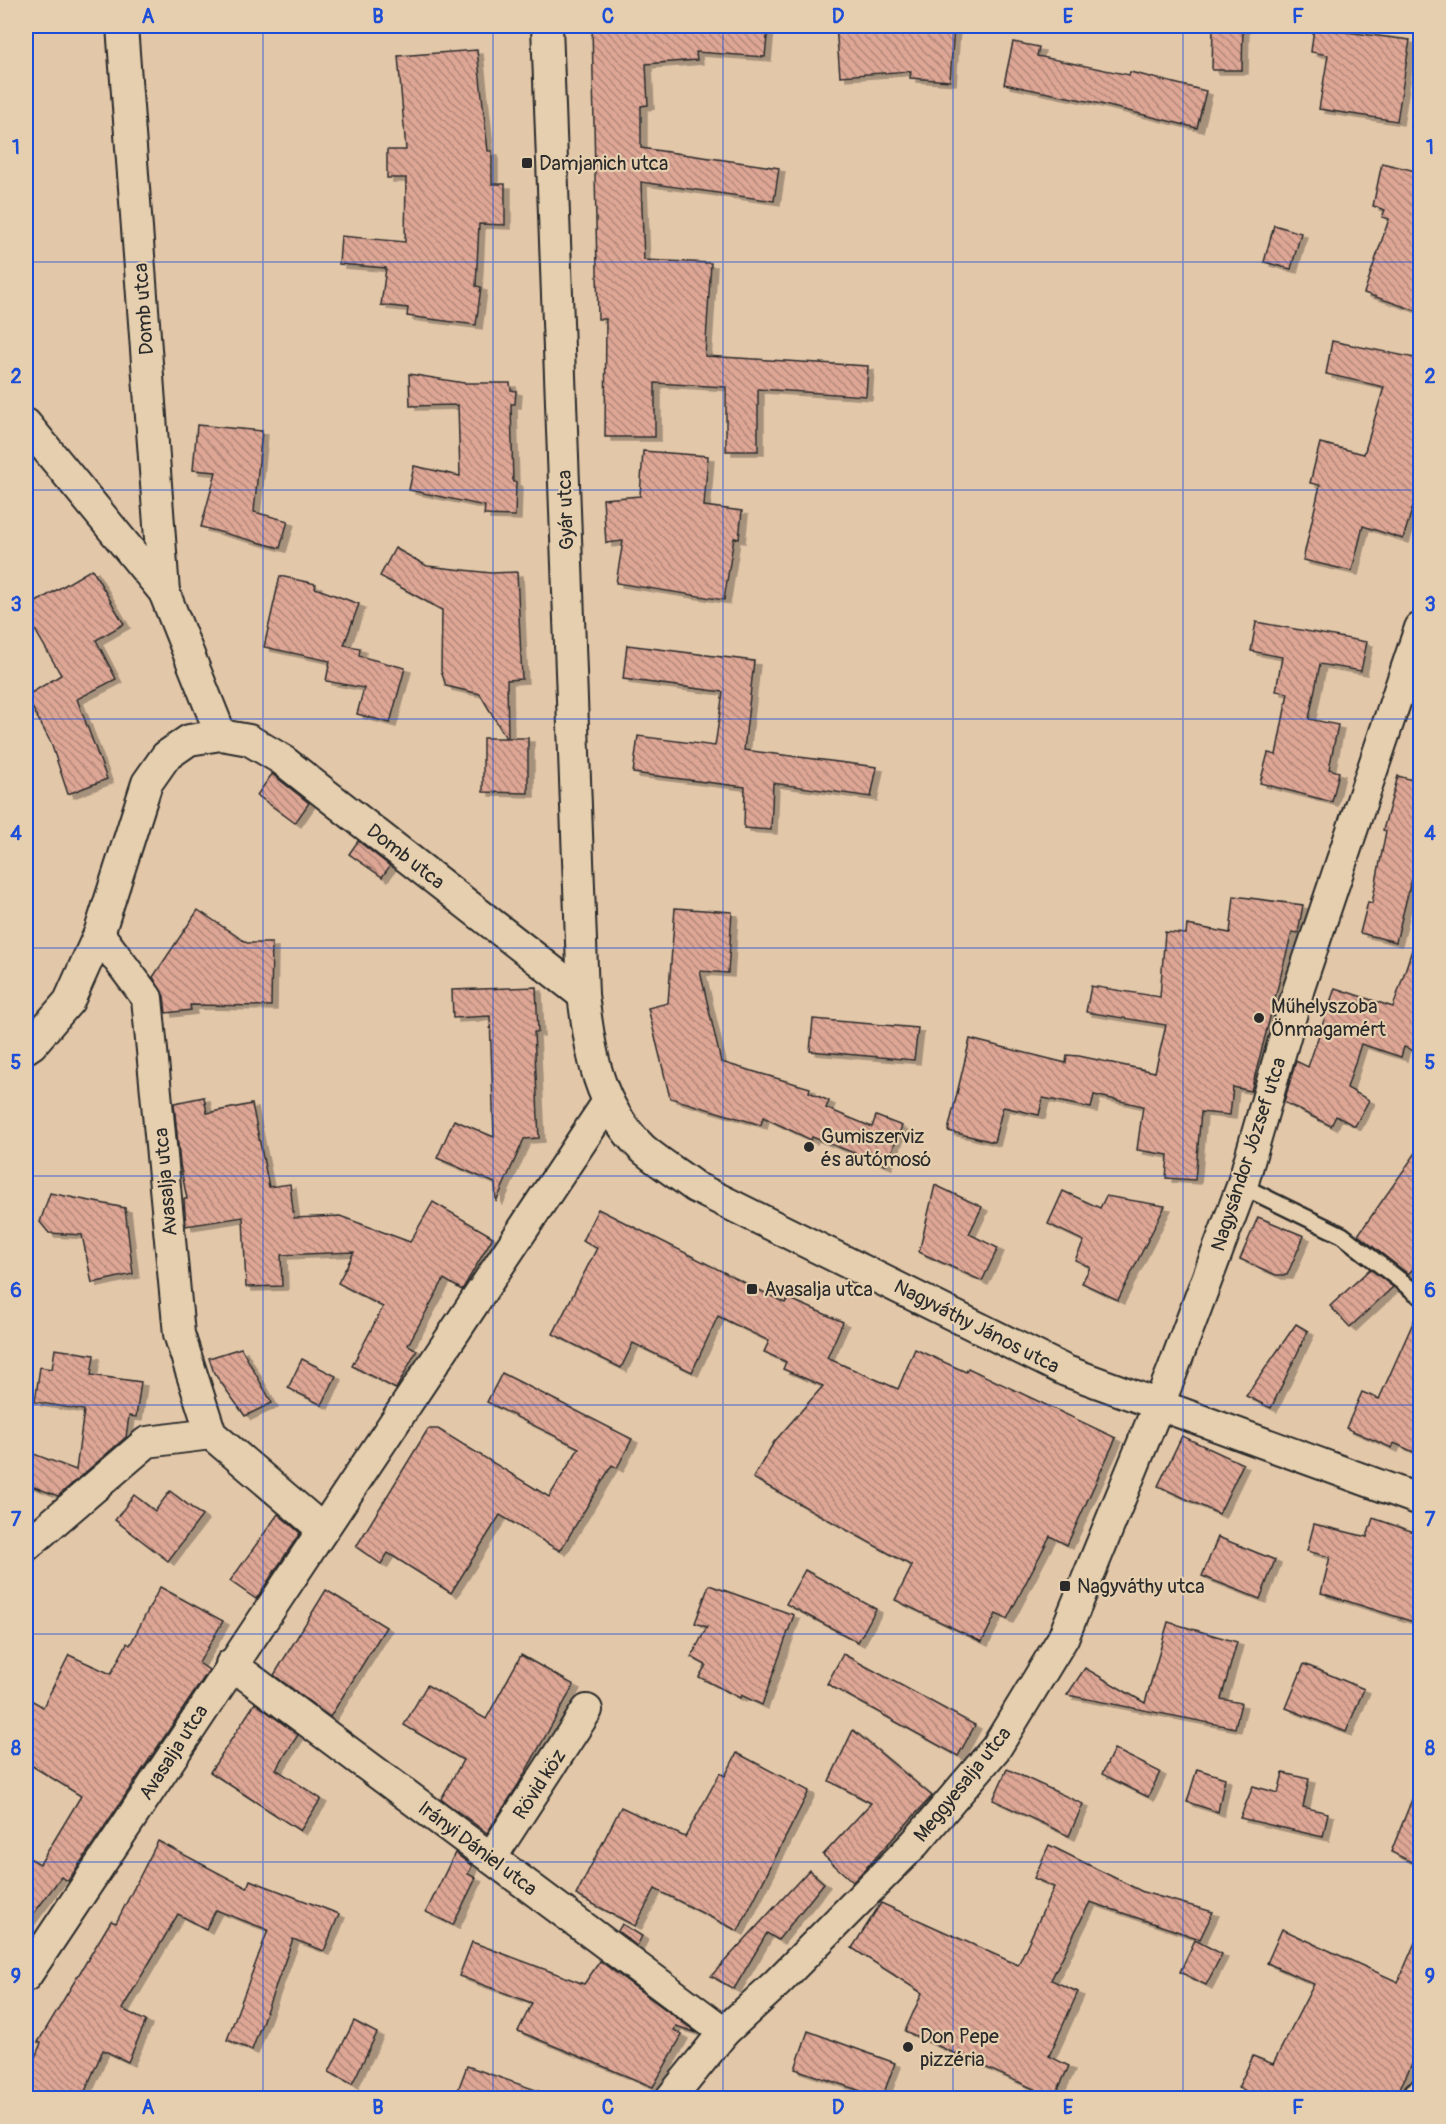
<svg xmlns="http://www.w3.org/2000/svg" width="1446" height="2124" font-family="Pangolin,sans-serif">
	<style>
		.building { fill: url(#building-back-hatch); stroke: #2b2b2b; stroke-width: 1.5; filter: url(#shadow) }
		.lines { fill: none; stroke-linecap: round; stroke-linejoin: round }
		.service-casing { stroke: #2b2b2b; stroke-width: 20 }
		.minor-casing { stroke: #2b2b2b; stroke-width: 34 }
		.tertiary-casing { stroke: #2b2b2b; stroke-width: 38 }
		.service { stroke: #e5cfae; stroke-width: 15 }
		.minor { stroke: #e5cfae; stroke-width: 30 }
		.tertiary { stroke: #e5cfae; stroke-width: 33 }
		.grid { fill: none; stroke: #1d4ed8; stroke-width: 1.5; stroke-opacity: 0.55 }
		.poi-dot { fill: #2b2b2b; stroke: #e5cfae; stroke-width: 2 }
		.labels { text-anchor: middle; stroke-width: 4.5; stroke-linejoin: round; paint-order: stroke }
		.poi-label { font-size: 20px; fill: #2b2b2b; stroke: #e5cfae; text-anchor: start }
		.street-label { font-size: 20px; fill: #2b2b2b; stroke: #e5cfae }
		.neatline { fill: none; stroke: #1d4ed8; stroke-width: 2 }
		.grid-label { font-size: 20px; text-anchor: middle; font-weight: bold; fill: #1d4ed8 }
	</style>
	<defs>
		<pattern id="building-back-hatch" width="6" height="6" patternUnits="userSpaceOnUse" patternTransform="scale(1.5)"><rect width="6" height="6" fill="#dda695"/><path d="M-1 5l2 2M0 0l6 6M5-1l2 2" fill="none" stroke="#b3877a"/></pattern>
		<filter id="shadow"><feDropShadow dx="6" dy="4" stdDeviation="0" flood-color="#0004"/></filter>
	</defs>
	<rect width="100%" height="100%" fill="#e3c7a9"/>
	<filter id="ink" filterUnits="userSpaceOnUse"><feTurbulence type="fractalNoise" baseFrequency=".0167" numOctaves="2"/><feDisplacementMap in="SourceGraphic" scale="12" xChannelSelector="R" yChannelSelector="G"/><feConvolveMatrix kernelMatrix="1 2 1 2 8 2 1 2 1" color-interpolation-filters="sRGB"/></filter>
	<g filter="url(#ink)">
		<g class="building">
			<path d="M592,26h176l-3,31 -69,-5 1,8 -51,4 2,41 -7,1v42l138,20 -5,33 -133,-19 3,78 67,3 -6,93 163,10 -2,30 -108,-7v62h-32v-64l-71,-4v54h-50l1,-118h-8z"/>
			<path d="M836,26h118l-4,55 -40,-3 1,-7 -71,5z"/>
			<path d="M1213,26h30l-1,44h-30z"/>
			<path d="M1314,28l96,12 -13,81 -78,-12 9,-54 -17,-3z"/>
			<path d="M1013,42l26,5 -2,9 92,19 1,-3 76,19 -9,37 -105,-26 -88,-18z"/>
			<path d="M477,50l11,101h4v33h13v41l-26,-1 -3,62 5,1 -5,38 -69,-9 1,-8 -27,-3 5,-37 -47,-4 2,-28 64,6 1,-64h-19v-28h19l-8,-94z"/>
			<path d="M1382,163l38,9v140l-56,-19 25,-74 -7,-2 3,-7 -12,-4z"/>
			<path d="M1274,225l27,8 -10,36 -27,-7z"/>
			<path d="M1332,341l88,18v125l-17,55 -40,-13 -11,45 -49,-11 17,-75 -10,-2 10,-40 44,11 20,-67 -58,-13z"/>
			<path d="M409,374l55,9h46l1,7 5,1 -1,13h-4l2,78h3l-1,34 -31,-1 1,-9 -76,-16 5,-24 46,10 -2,-71 -48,1z"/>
			<path d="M197,425l65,6 -8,81 34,9 -8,27 -79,-21 15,-55 -23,-2z"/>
			<path d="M643,451l65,5 -4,50 38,5 -3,28 -5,-1 -10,62 -108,-17 7,-42 -17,2 -3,-44 37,-3z"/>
			<path d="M395,548l32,18 64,7 26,-1 5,107 -15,1 1,58h20v55l-45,-1v-54h23l-26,-44 -34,-8 -5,-15 1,-61 -62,-34z"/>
			<path d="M92,569l32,55 -28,16 20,39 -39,20 30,80 -39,15 -17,-51 -25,-47 35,-21 -35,-61v-6z"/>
			<path d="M280,576l36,8 -1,4 44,16 -15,41 16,3 -1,8 46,12 -15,55 -33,-9 7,-26 -38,-7 4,-20 -66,-14z"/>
			<path d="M1256,622l111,20 -6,29 -41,-7 -11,55 29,6 -9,44 10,3 -7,30 -72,-19 8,-30 8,2 12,-62 -12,-2 6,-34 -31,-6z"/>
			<path d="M627,645l127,16 -10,89 133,17 -6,30 -98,-14 -2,47 -27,-2 1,-41 -112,-14 5,-37 77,10 8,-54 -100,-13z"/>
			<path d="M272,774l37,29 -14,20 -38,-28z"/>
			<path d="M1398,776l22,6v101l-9,-2 -15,61 -36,-9 8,-31 4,1 14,-72 -3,-1z"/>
			<path d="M358,841l32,25 -8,11 -33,-23z"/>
			<path d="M1234,896l69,9 -5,28 -6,-1 -41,159 -18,-4 -3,28 -29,-3 -6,68 -29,-2 2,-23 -31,-5 6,-44 -49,-11 -3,13 -48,-10 -4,17 -36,-8 -9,35 -46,-11 22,-92 96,24 1,-8 12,1 76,16 11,-47 -80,-13 5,-26 69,11 5,-65 21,2 1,-9 43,8z"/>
			<path d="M675,908l57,4 -4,61 -28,-2 21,91 89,26 -1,4 20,9 -3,7 46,19 4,-11 26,10 -16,39 -74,-28 -1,3 -48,-23 -2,8 -91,-27 -22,-90 20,-5z"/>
			<path d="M198,910l49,33h25l-1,63 -81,-1 1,5 -25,3 -2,-17 -11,-19z"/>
			<path d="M1416,938l4,1v114l-16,-6 -3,10 -40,-13 -14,44 22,12 -14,26 -19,-10 -5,10 -47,-24 12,-41 12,6 27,-79 58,19z"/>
			<path d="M536,987l2,45h-4l5,106 -15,1 -28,63 -1,-19 -58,-25 17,-38 40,17 -4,-121 -37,2 -1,-28z"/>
			<path d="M813,1019l105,9 -4,32 -104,-9z"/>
			<path d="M204,1097l3,16 45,-9 17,83 21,-3 4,34 46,-2 70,26 23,-40 60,35 -31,53 -18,-11 -36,66 9,5 -21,39 -44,-23 31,-59 -45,-24 16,-31 -73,3 1,31 -36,1 -3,-70 -57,9 -2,-27h3l-7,-35 -6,-61z"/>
			<path d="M1420,1147v115l-12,12 -50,-39z"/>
			<path d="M935,1185l47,22 -13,27 29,14 -16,33 -63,-29z"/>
			<path d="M1063,1191l37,17 6,-12 59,10 -47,94 -36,-17 8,-16 -15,-7 9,-19 -36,-17z"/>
			<path d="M50,1193l75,15 8,66 -41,9 -10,-48 -33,-2 -9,-11z"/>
			<path d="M598,1209l187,94 3,-5 55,24 -16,36 71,31 17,-40 51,23 2,-4 148,70 -49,107 -17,-9 -43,83 -11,-5 -14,28 -87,-42 17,-34 -159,-88 21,-36 49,-56 -40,-17 3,-7 -22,-10 5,-11 -51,-25 -26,56 -59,-29 -12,25 -68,-34 44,-86 -15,-7z"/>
			<path d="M1258,1217l46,19 -17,39h-11l-36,-16z"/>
			<path d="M1370,1269l23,18 -43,40 -20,-21z"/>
			<path d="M1420,1307v148l-26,-12 -2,5 -46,-20 16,-36 17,7z"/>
			<path d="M1296,1324l12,7 -37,77 -25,-12z"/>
			<path d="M241,1348l31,55 -27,13 -31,-43 -5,-15z"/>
			<path d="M55,1349l39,6 -3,20 50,7 -5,35 -7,-1 -3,21 -68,59 -32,-12v-33l50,19 8,-60 -49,-8 5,-35 12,2z"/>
			<path d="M302,1359l34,17 -14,29 -34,-17z"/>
			<path d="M502,1373l130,66 -15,29 -5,-3 -52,86 -60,-36 -49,78 -63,-40 -7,11 -25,-17 72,-118h10l111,68 30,-49 -92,-46z"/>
			<path d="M1182,1436l61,28 -24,50 -61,-28z"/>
			<path d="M170,1491l32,25 -34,45 -53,-41 19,-25 21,16z"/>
			<path d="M278,1514l22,19 -44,66 -26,-18z"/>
			<path d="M1373,1518l47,16v90l-99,-31 9,-36 -23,-6 7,-27 53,13z"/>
			<path d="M1218,1537l57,23 -15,39 -58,-23z"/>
			<path d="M805,1570l71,39 -18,33 -72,-38z"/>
			<path d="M709,1585l85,30 -32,90 -21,-10 -1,3 -41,-21 7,-12 -15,-8 16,-30 -12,-4z"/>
			<path d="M160,1587l63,34 -24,42 10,7 -141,211 -7,-4 -35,47v-68l14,8 41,-68 -55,-34v-65l17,10 26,-52 42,19 16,-31 3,2z"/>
			<path d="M326,1590l60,37 -56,90 -56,-42z"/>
			<path d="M1168,1622l69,20 -16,57 20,4 -6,25 -168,-33 18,-27 60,35z"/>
			<path d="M843,1654l132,71 -17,31 -131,-72z"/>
			<path d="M521,1655l53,30 -56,100 -31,48 -46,-34 22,-39 -59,-35 23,-40 59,34z"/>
			<path d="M1304,1664l60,25 -18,43 -60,-24z"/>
			<path d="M255,1703l43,32 -22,34 45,30 -21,32 -90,-59z"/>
			<path d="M853,1730l79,66 -79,86 -30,-27 48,-52 -42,-22z"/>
			<path d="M1114,1749l46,23 -12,25 -46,-23z"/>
			<path d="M737,1753l72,38 -71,140 -83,-42 -20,37 -59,-31 45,-88 64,30 35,-64 5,3z"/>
			<path d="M1007,1769l76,35 -14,32 -76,-36z"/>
			<path d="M1197,1769l28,9 -7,34 -31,-10z"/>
			<path d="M1283,1773l26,6 -6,28 25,6 -5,24 -83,-19 13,-32 25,7z"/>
			<path d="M1419,1782h1v84l-29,-14z"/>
			<path d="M158,1841l89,47 3,-8 89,34 -15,37 -31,-12 -41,111 -25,-10 41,-110 -52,-20 -10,19 -28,-15 -56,95 24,12 -18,41 -25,-12 -21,48h-56v-19l15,-36 -3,-1 73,-121 5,2z"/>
			<path d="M1049,1845l94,47 70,20 -13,27 -110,-37 -39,78 27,12 -29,64 20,10 -15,32 -149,-67 17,-38 -70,-45 29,-45 137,62 36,-78 -20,-9z"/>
			<path d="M455,1853l17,13 -4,8 8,4 -23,47 -27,-13z"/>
			<path d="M809,1870l15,13 -46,57 -11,-7 -33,56 -23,-13z"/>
			<path d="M622,1924l20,12 -5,10 -19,-15z"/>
			<path d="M1282,1929l116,53 22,-51v117l-25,50h-81l-10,-6 -10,6h-34l-22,-10 15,-32 20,8 41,-80 -47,-21z"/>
			<path d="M1195,1940l27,14 -16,31 -26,-13z"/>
			<path d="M472,1942l112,42 16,-23 97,72 -21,-7 -2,4 8,5 -29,52 -135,-56 14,-28 -73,-27z"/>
			<path d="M354,2021l23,12 -25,51 -23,-12z"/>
			<path d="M808,2031l87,32 -13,35 -87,-29z"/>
			<path d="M467,2066l83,29 -1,3h-94z"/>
		</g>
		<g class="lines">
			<g class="service-casing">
				<path id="service" d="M1242,1186l100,49 78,61"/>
			</g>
			<g class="minor-casing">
				<g id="minor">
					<path d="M122,26l42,566"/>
					<path d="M547,26l36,969c8,59 14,109 59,153 16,14 36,26 53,39l371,184 354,129"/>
					<path d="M26,424l138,168 57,143"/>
					<path d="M99,934l48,64 32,336 32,100 110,94"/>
					<path d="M26,1048l6,-4 37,-43 30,-67 48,-151 19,-27 23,-16 32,-5 28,5 32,19 302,236"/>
					<path d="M26,1546l121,-104 64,-8"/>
					<path d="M231,1664l493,368"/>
					<path d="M491,1858l96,-148"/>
					<path d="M26,1976l581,-873"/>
					<path d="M671,2098l53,-66 53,-49 138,-140 81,-95 67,-110 109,-266 70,-186 57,-198 121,-360"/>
				</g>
			</g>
			<g class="tertiary-casing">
				<path id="tertiary" d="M1419,2098l1,-1"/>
			</g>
			<use href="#service" class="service"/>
			<use href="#minor" class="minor"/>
			<use href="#tertiary" class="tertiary"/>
		</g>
	</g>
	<path class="grid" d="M263,26v2072M493,26v2072M723,26v2072M953,26v2072M1183,26v2072M26,262h1394M26,490h1394M26,719h1394M26,948h1394M26,1176h1394M26,1405h1394M26,1634h1394M26,1862h1394"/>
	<g class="poi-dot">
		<rect x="521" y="157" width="12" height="12" rx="3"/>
		<circle cx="1259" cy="1018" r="6"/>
		<circle cx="809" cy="1147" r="6"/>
		<rect x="746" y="1283" width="12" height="12" rx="3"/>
		<rect x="1059" y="1580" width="12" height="12" rx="3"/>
		<circle cx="908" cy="2047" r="6"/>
	</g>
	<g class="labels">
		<g class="poi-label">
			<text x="539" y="170">Damjanich utca</text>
			<text x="1271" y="1013">Műhelyszoba<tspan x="1271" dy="23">Önmagamért</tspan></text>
			<text x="821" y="1143">Gumiszerviz<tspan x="821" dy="23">és autómosó</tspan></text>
			<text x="764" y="1296">Avasalja utca</text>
			<text x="1077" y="1593">Nagyváthy utca</text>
			<text x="920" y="2043">Don Pepe<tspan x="920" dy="23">pizzéria</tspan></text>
		</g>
		<g class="street-label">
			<text transform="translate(143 309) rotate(-94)" y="7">Domb utca</text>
			<text transform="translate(565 510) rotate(-92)" y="7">Gyár utca</text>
			<text transform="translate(406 856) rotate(38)" y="7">Domb utca</text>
			<text transform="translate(1248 1154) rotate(-72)" y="7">Nagysándor József utca</text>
			<text transform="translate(165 1182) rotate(-95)" y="7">Avasalja utca</text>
			<text transform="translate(977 1326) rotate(27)" y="7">Nagyváthy János utca</text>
			<text transform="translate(173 1752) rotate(-57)" y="7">Avasalja utca</text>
			<text transform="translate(539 1784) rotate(-57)" y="7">Rövid köz</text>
			<text transform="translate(962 1784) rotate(-51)" y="7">Meggyesalja utca</text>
			<text transform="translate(478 1848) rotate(37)" y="7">Irányi Dániel utca</text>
		</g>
	</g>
	<rect width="1446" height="2124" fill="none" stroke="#e5cfae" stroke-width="66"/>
	<rect x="33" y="33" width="1380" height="2058" class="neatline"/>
	<g class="grid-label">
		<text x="148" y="23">A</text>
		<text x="378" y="23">B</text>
		<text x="608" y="23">C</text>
		<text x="838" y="23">D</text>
		<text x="1068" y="23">E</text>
		<text x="1298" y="23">F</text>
		<text x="16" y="154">1</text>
		<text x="1430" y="154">1</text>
		<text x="16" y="383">2</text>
		<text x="1430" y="383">2</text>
		<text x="16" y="611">3</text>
		<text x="1430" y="611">3</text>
		<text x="16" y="840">4</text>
		<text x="1430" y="840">4</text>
		<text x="16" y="1069">5</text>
		<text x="1430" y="1069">5</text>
		<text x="16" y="1297">6</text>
		<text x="1430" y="1297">6</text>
		<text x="16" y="1526">7</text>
		<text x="1430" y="1526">7</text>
		<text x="16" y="1755">8</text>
		<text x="1430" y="1755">8</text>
		<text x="16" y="1983">9</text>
		<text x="1430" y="1983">9</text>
		<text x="148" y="2114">A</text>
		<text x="378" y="2114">B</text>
		<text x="608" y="2114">C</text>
		<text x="838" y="2114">D</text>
		<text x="1068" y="2114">E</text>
		<text x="1298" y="2114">F</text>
	</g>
</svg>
